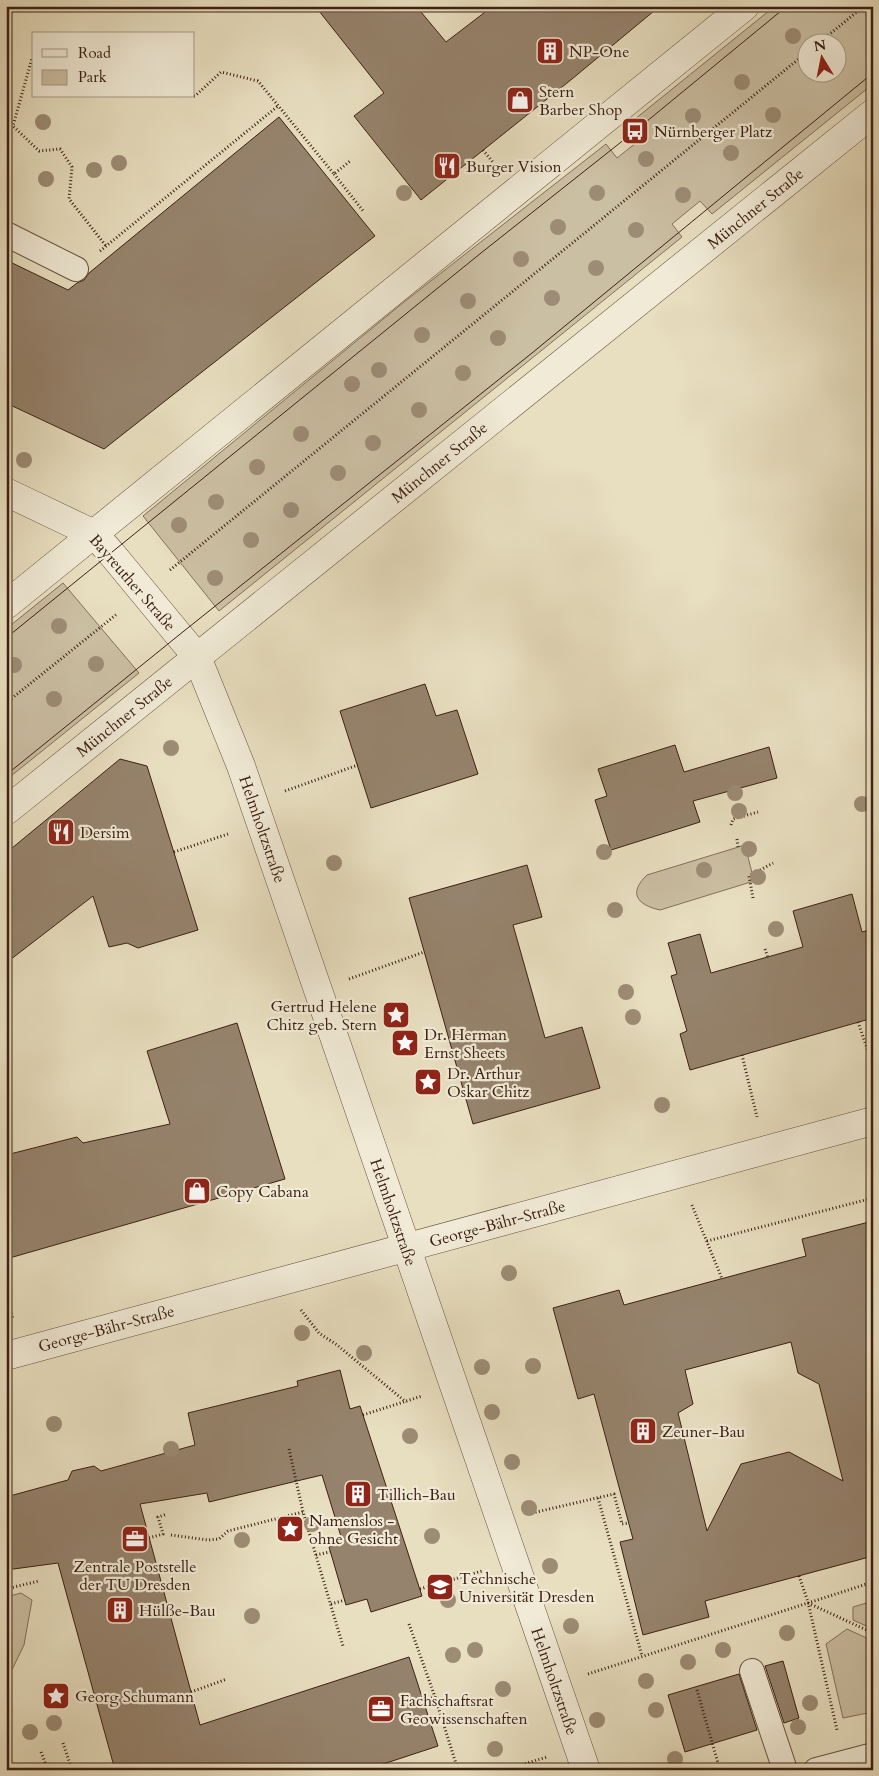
<svg xmlns="http://www.w3.org/2000/svg" width="879" height="1776" font-family="Cardo,serif">
	<style>
		.green { fill: #cbbfa3; stroke: #84705b; fill-rule: evenodd }
		.building { fill: #96836d; stroke: #3d2013; fill-rule: evenodd }
		.lines { fill: none; stroke-linecap: round; stroke-linejoin: round }
		.service-casing { stroke: #68503e; stroke-width: 26 }
		.minor-casing { stroke: #68503e; stroke-width: 29 }
		.tertiary-casing { stroke: #68503e; stroke-width: 29 }
		.path { stroke: #3d2013; stroke-width: 3; stroke-dasharray: 1 2.5; stroke-linecap: butt }
		.service { stroke: #f0ead6; stroke-width: 24 }
		.minor { stroke: #f0ead6; stroke-width: 28 }
		.tertiary { stroke: #f0ead6; stroke-width: 28 }
		.tram { stroke: #3d2013; stroke-width: 1 }
		.tree { fill: #9d8c75 }
		.labels { text-anchor: middle; stroke-width: 4.5; stroke-linejoin: round; paint-order: stroke }
		.poi-label { font-size: 16px; fill: #3d2013; stroke: #f0ead6; text-anchor: start }
		.street-label { font-size: 16px; fill: #3d2013; stroke: #f0ead6 }
	</style>
	<rect width="100%" height="100%" fill="#e8dfc0"/>
	<filter id="stains"><feTurbulence type="fractalNoise" baseFrequency=".004" numOctaves="4"/><feColorMatrix values="0 0 0 0 .2 0 0 0 0 .09 0 0 0 0 .02 0 0 0 .5 -.17"/></filter>
	<radialGradient id="worn" r=".72"><stop offset=".6" stop-color="#630" stop-opacity="0"/><stop offset="1" stop-color="#630" stop-opacity=".3"/></radialGradient>
	<g class="green">
		<path d="M775,6h98v78l-161,130 -12,-13 -28,23 10,13 -463,374 -76,-95 261,-214 202,-158 11,14 29,-23 -11,-16zM806,42h30v30h-30z"/>
		<path d="M63,583l76,90 -133,107v-151z"/>
		<path d="M745,845l9,36 -94,29c-23,-5 -32,-17 -13,-35z"/>
		<path d="M21,1593l11,7 -8,45 -18,37v-85z"/>
		<path d="M873,1601v28l-20,-9v-13z"/>
		<path d="M847,1629l26,12v71l-30,6 -17,-74z"/>
	</g>
	<g class="building">
		<path d="M315,6h101l30,36 47,-36h167l-88,73 -151,121 -67,-84 30,-23z"/>
		<path d="M279,117l96,119 -271,213 -98,-46v-143l62,30 9,-7 7,-3 5,-7z"/>
		<path d="M425,684l11,32 21,-6 21,64 -107,34 -31,-97z"/>
		<path d="M675,745l9,27 85,-25 8,31 -84,23 7,21 -89,28 -16,-50 12,-4 -9,-27z"/>
		<path d="M120,759l27,7 51,164 -60,18 -11,-5 -18,4 -16,-51 -87,67v-110z"/>
		<path d="M527,865l15,52 -29,8 32,113 37,-11 18,61 -127,36 -64,-226z"/>
		<path d="M852,894l10,38 11,-3v89l-183,52 -10,-36 7,-3 -16,-55 6,-2 -9,-31 32,-9 11,39 92,-26 -10,-36z"/>
		<path d="M237,1023l48,156 -279,80v-104l71,-18 6,6 87,-19 -23,-73z"/>
		<path d="M873,1221v335l-168,45 4,16 -66,18 -23,-93 13,-3 -39,-145 -16,5 -25,-91 66,-18 5,15 182,-49 -4,-17zM791,1342l7,31 21,11 24,97 -54,-29 -48,12 -34,67 -29,-118 15,-9 -8,-34z"/>
		<path d="M340,1370l10,39 10,-3 62,190 -51,16 -4,-13 -21,6 -17,-58 14,-4 -21,-68 -113,27 -2,-9 -67,11 60,221 209,-68 29,89 -73,24h-250l-57,-207 -52,7v-73l62,-17 4,-9 22,-5 7,5 94,-26 -7,-32 110,-27 -1,-5z"/>
		<path d="M783,1661l16,57 -15,5 -19,-57z"/>
		<path d="M739,1674l18,56 -72,22 -17,-57z"/>
	</g>
	<g class="lines">
		<g class="service-casing">
			<g id="service">
				<path d="M6,234l70,35"/>
				<path d="M752,1671l33,99"/>
				<path d="M816,1770l57,-15"/>
			</g>
		</g>
		<g class="minor-casing">
			<g id="minor">
				<path d="M6,492l88,42 17,19 86,104 44,109 345,1004"/>
				<path d="M6,1356l867,-235"/>
			</g>
		</g>
		<g class="tertiary-casing">
			<g id="tertiary">
				<path d="M6,605l739,-599"/>
				<path d="M6,811l867,-698"/>
			</g>
		</g>
		<g class="path">
			<path d="M820,42l44,-36"/>
			<path d="M34,58h-2l-19,68 26,25 21,-2 12,18 -3,32 37,47"/>
			<path d="M194,96h1l26,-24 37,9 76,93 16,-13"/>
			<path d="M483,150l13,16"/>
			<path d="M334,174l30,38"/>
			<path d="M100,251l178,-145"/>
			<path d="M170,570l636,-517"/>
			<path d="M6,703l111,-89"/>
			<path d="M285,791l73,-26"/>
			<path d="M731,825l2,-6 25,-7"/>
			<path d="M737,839l1,8"/>
			<path d="M174,852l54,-18"/>
			<path d="M753,898l-4,-22 24,-13"/>
			<path d="M765,949l3,9"/>
			<path d="M349,979l75,-27"/>
			<path d="M858,1022l15,44"/>
			<path d="M742,1055l15,62"/>
			<path d="M692,1205l30,74"/>
			<path d="M707,1241l166,-43"/>
			<path d="M6,1293l7,26"/>
			<path d="M301,1310l18,23 18,12 69,57"/>
			<path d="M363,1415l59,-19"/>
			<path d="M289,1449l14,63 40,134"/>
			<path d="M598,1498l44,158"/>
			<path d="M532,1513l82,-19 8,30 7,-1"/>
			<path d="M171,1535l37,5 11,-1 9,-8 75,-19"/>
			<path d="M149,1538l14,-4 -5,-17 9,-3"/>
			<path d="M316,1555l14,-3"/>
			<path d="M799,1576l9,26 29,128"/>
			<path d="M6,1589l33,-8"/>
			<path d="M420,1589l62,-18"/>
			<path d="M808,1603l65,30"/>
			<path d="M331,1604l14,-4"/>
			<path d="M409,1624l26,73 -12,4"/>
			<path d="M588,1674l285,-92"/>
			<path d="M697,1690l23,80"/>
			<path d="M191,1692l36,-13"/>
			<path d="M435,1697l23,73"/>
			<path d="M63,1743l8,24 -8,3"/>
			<path d="M41,1752l7,18"/>
			<path d="M505,1770l42,-13"/>
		</g>
		<use href="#service" class="service"/>
		<use href="#minor" class="minor"/>
		<use href="#tertiary" class="tertiary"/>
		<g class="tram">
			<path d="M6,638l475,-385 154,-122 152,-125"/>
			<path d="M6,775l173,-140 353,-282 341,-280"/>
		</g>
	</g>
	<g class="tree">
		<circle cx="793" cy="36" r="8"/>
		<circle cx="742" cy="82" r="8"/>
		<circle cx="773" cy="115" r="8"/>
		<circle cx="693" cy="116" r="8"/>
		<circle cx="43" cy="122" r="8"/>
		<circle cx="731" cy="153" r="8"/>
		<circle cx="646" cy="159" r="8"/>
		<circle cx="119" cy="163" r="8"/>
		<circle cx="94" cy="170" r="8"/>
		<circle cx="46" cy="179" r="8"/>
		<circle cx="404" cy="193" r="8"/>
		<circle cx="597" cy="193" r="8"/>
		<circle cx="683" cy="195" r="8"/>
		<circle cx="558" cy="227" r="8"/>
		<circle cx="636" cy="230" r="8"/>
		<circle cx="521" cy="259" r="8"/>
		<circle cx="596" cy="268" r="8"/>
		<circle cx="552" cy="298" r="8"/>
		<circle cx="468" cy="301" r="8"/>
		<circle cx="422" cy="335" r="8"/>
		<circle cx="498" cy="338" r="8"/>
		<circle cx="379" cy="370" r="8"/>
		<circle cx="463" cy="373" r="8"/>
		<circle cx="352" cy="384" r="8"/>
		<circle cx="419" cy="410" r="8"/>
		<circle cx="301" cy="434" r="8"/>
		<circle cx="373" cy="443" r="8"/>
		<circle cx="24" cy="460" r="8"/>
		<circle cx="257" cy="467" r="8"/>
		<circle cx="338" cy="473" r="8"/>
		<circle cx="216" cy="502" r="8"/>
		<circle cx="291" cy="510" r="8"/>
		<circle cx="179" cy="525" r="8"/>
		<circle cx="251" cy="540" r="8"/>
		<circle cx="215" cy="578" r="8"/>
		<circle cx="59" cy="626" r="8"/>
		<circle cx="96" cy="664" r="8"/>
		<circle cx="14" cy="665" r="8"/>
		<circle cx="54" cy="699" r="8"/>
		<circle cx="171" cy="748" r="8"/>
		<circle cx="735" cy="793" r="8"/>
		<circle cx="862" cy="804" r="8"/>
		<circle cx="739" cy="811" r="8"/>
		<circle cx="749" cy="849" r="8"/>
		<circle cx="604" cy="852" r="8"/>
		<circle cx="334" cy="863" r="8"/>
		<circle cx="704" cy="870" r="8"/>
		<circle cx="758" cy="877" r="8"/>
		<circle cx="615" cy="910" r="8"/>
		<circle cx="776" cy="929" r="8"/>
		<circle cx="626" cy="992" r="8"/>
		<circle cx="633" cy="1017" r="8"/>
		<circle cx="662" cy="1105" r="8"/>
		<circle cx="509" cy="1273" r="8"/>
		<circle cx="302" cy="1333" r="8"/>
		<circle cx="364" cy="1353" r="8"/>
		<circle cx="533" cy="1366" r="8"/>
		<circle cx="482" cy="1367" r="8"/>
		<circle cx="492" cy="1412" r="8"/>
		<circle cx="54" cy="1424" r="8"/>
		<circle cx="410" cy="1436" r="8"/>
		<circle cx="171" cy="1449" r="8"/>
		<circle cx="512" cy="1462" r="8"/>
		<circle cx="529" cy="1508" r="8"/>
		<circle cx="312" cy="1524" r="8"/>
		<circle cx="432" cy="1536" r="8"/>
		<circle cx="242" cy="1540" r="8"/>
		<circle cx="550" cy="1566" r="8"/>
		<circle cx="448" cy="1600" r="8"/>
		<circle cx="252" cy="1616" r="8"/>
		<circle cx="571" cy="1626" r="8"/>
		<circle cx="787" cy="1633" r="8"/>
		<circle cx="475" cy="1650" r="8"/>
		<circle cx="723" cy="1650" r="8"/>
		<circle cx="453" cy="1655" r="8"/>
		<circle cx="688" cy="1662" r="8"/>
		<circle cx="646" cy="1681" r="8"/>
		<circle cx="503" cy="1689" r="8"/>
		<circle cx="810" cy="1703" r="8"/>
		<circle cx="656" cy="1710" r="8"/>
		<circle cx="597" cy="1720" r="8"/>
		<circle cx="54" cy="1723" r="8"/>
		<circle cx="798" cy="1727" r="8"/>
		<circle cx="30" cy="1732" r="8"/>
		<circle cx="495" cy="1749" r="8"/>
		<circle cx="675" cy="1759" r="8"/>
	</g>
	<defs>
		<g id="building-square" transform="scale(1.4375)"><rect x="-9" y="-9" width="18" height="18" rx="4" fill="#8f2418" stroke="#f0ead6"/><path d="M-4-6H4V6H1V3H-1V6H-4ZM-2.5-4.3h1.7v1.8h-1.7ZM.8-4.3h1.7v1.8H.8ZM-2.5-1h1.7V.8h-1.7ZM.8-1h1.7V.8H.8Z" fill="#fff"/></g>
		<g id="shop-square" transform="scale(1.4375)"><rect x="-9" y="-9" width="18" height="18" rx="4" fill="#8f2418" stroke="#f0ead6"/><path d="M-5-2.5h2.3a2.7 3.5 0 0 1 5.4 0H5L5.5 6h-11ZM-1.5-2.5h3a1.5 2.3 0 0 0-3 0Z" fill="#fff"/></g>
		<g id="bus-square" transform="scale(1.4375)"><rect x="-9" y="-9" width="18" height="18" rx="4" fill="#8f2418" stroke="#f0ead6"/><path d="M-5-6H5V4H4V6H2V4H-2V6H-4V4H-5ZM-3.5-4V0h7V-4ZM-3.5 1.2v1.5H-2V1.2ZM2 1.2v1.5H3.5V1.2Z" fill="#fff"/></g>
		<g id="restaurant-square" transform="scale(1.4375)"><rect x="-9" y="-9" width="18" height="18" rx="4" fill="#8f2418" stroke="#f0ead6"/><path d="M-5-6h1v4h1v-4h1v4h1v-4h1v5L-1.5 .5V6h-2V.5L-5-1ZM5-6V6H3V1.5H1.5Q1.5-4 5-6Z" fill="#fff"/></g>
		<g id="sight-square" transform="scale(1.4375)"><rect x="-9" y="-9" width="18" height="18" rx="4" fill="#8f2418" stroke="#f0ead6"/><path d="M0-6L1.8-2.2L6-1.7L2.9 1.2L3.7 5.4L0 3.3L-3.7 5.4L-2.9 1.2L-6-1.7L-1.8-2.2Z" fill="#fff"/></g>
		<g id="office-square" transform="scale(1.4375)"><rect x="-9" y="-9" width="18" height="18" rx="4" fill="#8f2418" stroke="#f0ead6"/><path d="M-6-3h4V-5.5h4V-3h4V5H-6ZM-1-4.5V-3h2v-1.5ZM-6 0V1H6V0Z" fill="#fff"/></g>
		<g id="university-square" transform="scale(1.4375)"><rect x="-9" y="-9" width="18" height="18" rx="4" fill="#8f2418" stroke="#f0ead6"/><path d="M0-5L7-2L0 1L-7-2ZM-4 1L0 2.5L4 1V4Q0 6-4 4Z" fill="#fff"/></g>
	</defs>
	<g fill-rule="evenodd">
		<use href="#building-square" x="550" y="51"/>
		<use href="#shop-square" x="520" y="100"/>
		<use href="#bus-square" x="635" y="131"/>
		<use href="#restaurant-square" x="447" y="166"/>
		<use href="#restaurant-square" x="61" y="832"/>
		<use href="#sight-square" x="396" y="1015"/>
		<use href="#sight-square" x="405" y="1043"/>
		<use href="#sight-square" x="428" y="1082"/>
		<use href="#shop-square" x="197" y="1191"/>
		<use href="#building-square" x="643" y="1431"/>
		<use href="#building-square" x="358" y="1494"/>
		<use href="#sight-square" x="290" y="1529"/>
		<use href="#office-square" x="135" y="1539"/>
		<use href="#university-square" x="440" y="1587"/>
		<use href="#building-square" x="120" y="1610"/>
		<use href="#sight-square" x="56" y="1696"/>
		<use href="#office-square" x="381" y="1709"/>
	</g>
	<g class="labels">
		<g class="poi-label">
			<text x="569" y="57">NP-One</text>
			<text x="539" y="97">Stern<tspan x="539" dy="18">Barber Shop</tspan></text>
			<text x="654" y="137">Nürnberger Platz</text>
			<text x="466" y="172">Burger Vision</text>
			<text x="80" y="838">Dersim</text>
			<text x="377" y="1012" text-anchor="end">Gertrud Helene<tspan x="377" dy="18">Chitz geb. Stern</tspan></text>
			<text x="424" y="1040">Dr. Herman<tspan x="424" dy="18">Ernst Sheets</tspan></text>
			<text x="447" y="1079">Dr. Arthur<tspan x="447" dy="18">Oskar Chitz</tspan></text>
			<text x="216" y="1197">Copy Cabana</text>
			<text x="662" y="1437">Zeuner-Bau</text>
			<text x="377" y="1500">Tillich-Bau</text>
			<text x="309" y="1526">Namenslos -<tspan x="309" dy="18">ohne Gesicht</tspan></text>
			<text x="135" y="1572" text-anchor="middle">Zentrale Poststelle<tspan x="135" dy="18">der TU Dresden</tspan></text>
			<text x="459" y="1584">Technische<tspan x="459" dy="18">Universität Dresden</tspan></text>
			<text x="139" y="1616">Hülße-Bau</text>
			<text x="75" y="1702">Georg Schumann</text>
			<text x="400" y="1706">Fachschaftsrat<tspan x="400" dy="18">Geowissenschaften</tspan></text>
		</g>
		<g class="street-label">
			<text transform="translate(755 208) rotate(-39)" y="6">Münchner Straße</text>
			<text transform="translate(439 462) rotate(-39)" y="6">Münchner Straße</text>
			<text transform="translate(133 582) rotate(49)" y="6">Bayreuther Straße</text>
			<text transform="translate(124 716) rotate(-39)" y="6">Münchner Straße</text>
			<text transform="translate(263 829) rotate(71)" y="6">Helmholtzstraße</text>
			<text transform="translate(394 1212) rotate(71)" y="6">Helmholtzstraße</text>
			<text transform="translate(497 1223) rotate(-15)" y="6">George-Bähr-Straße</text>
			<text transform="translate(106 1328) rotate(-15)" y="6">George-Bähr-Straße</text>
			<text transform="translate(555 1681) rotate(71)" y="6">Helmholtzstraße</text>
		</g>
	</g>
	<rect width="879" height="1776" fill="none" stroke="#e8dfc0" stroke-width="25"/>
	<rect x="8" y="8" width="864" height="1761" fill="none" stroke="#3d2013" stroke-width="2.5"/>
	<rect x="12" y="12" width="854" height="1751" fill="none" stroke="#3d2013"/>
	<rect x="32" y="32" width="162" height="65" fill="#f0ead6" stroke="#a89988"/>
	<rect x="42" y="49" width="25" height="8" fill="#f0ead6" stroke="#a89988"/>
	<text x="78" y="58" font-size="15" fill="#3d2013">Road</text>
	<rect x="42" y="70" width="25" height="15" fill="#cbbfa3" stroke="#a89988"/>
	<text x="78" y="82" font-size="15" fill="#3d2013">Park</text>
	<g transform="translate(822 58) rotate(350)"><circle r="24" fill="#f0ead6" stroke="#a89988"/>
	<path d="M0-4L9 19L0 12L-9 19Z" fill="#8f2418"/>
	<text y="-8" font-size="14" font-weight="bold" text-anchor="middle" fill="#3d2013">N</text>
	</g>
	<rect width="100%" height="100%" filter="url(#stains)"/>
	<rect width="100%" height="100%" fill="url(#worn)"/>
</svg>
